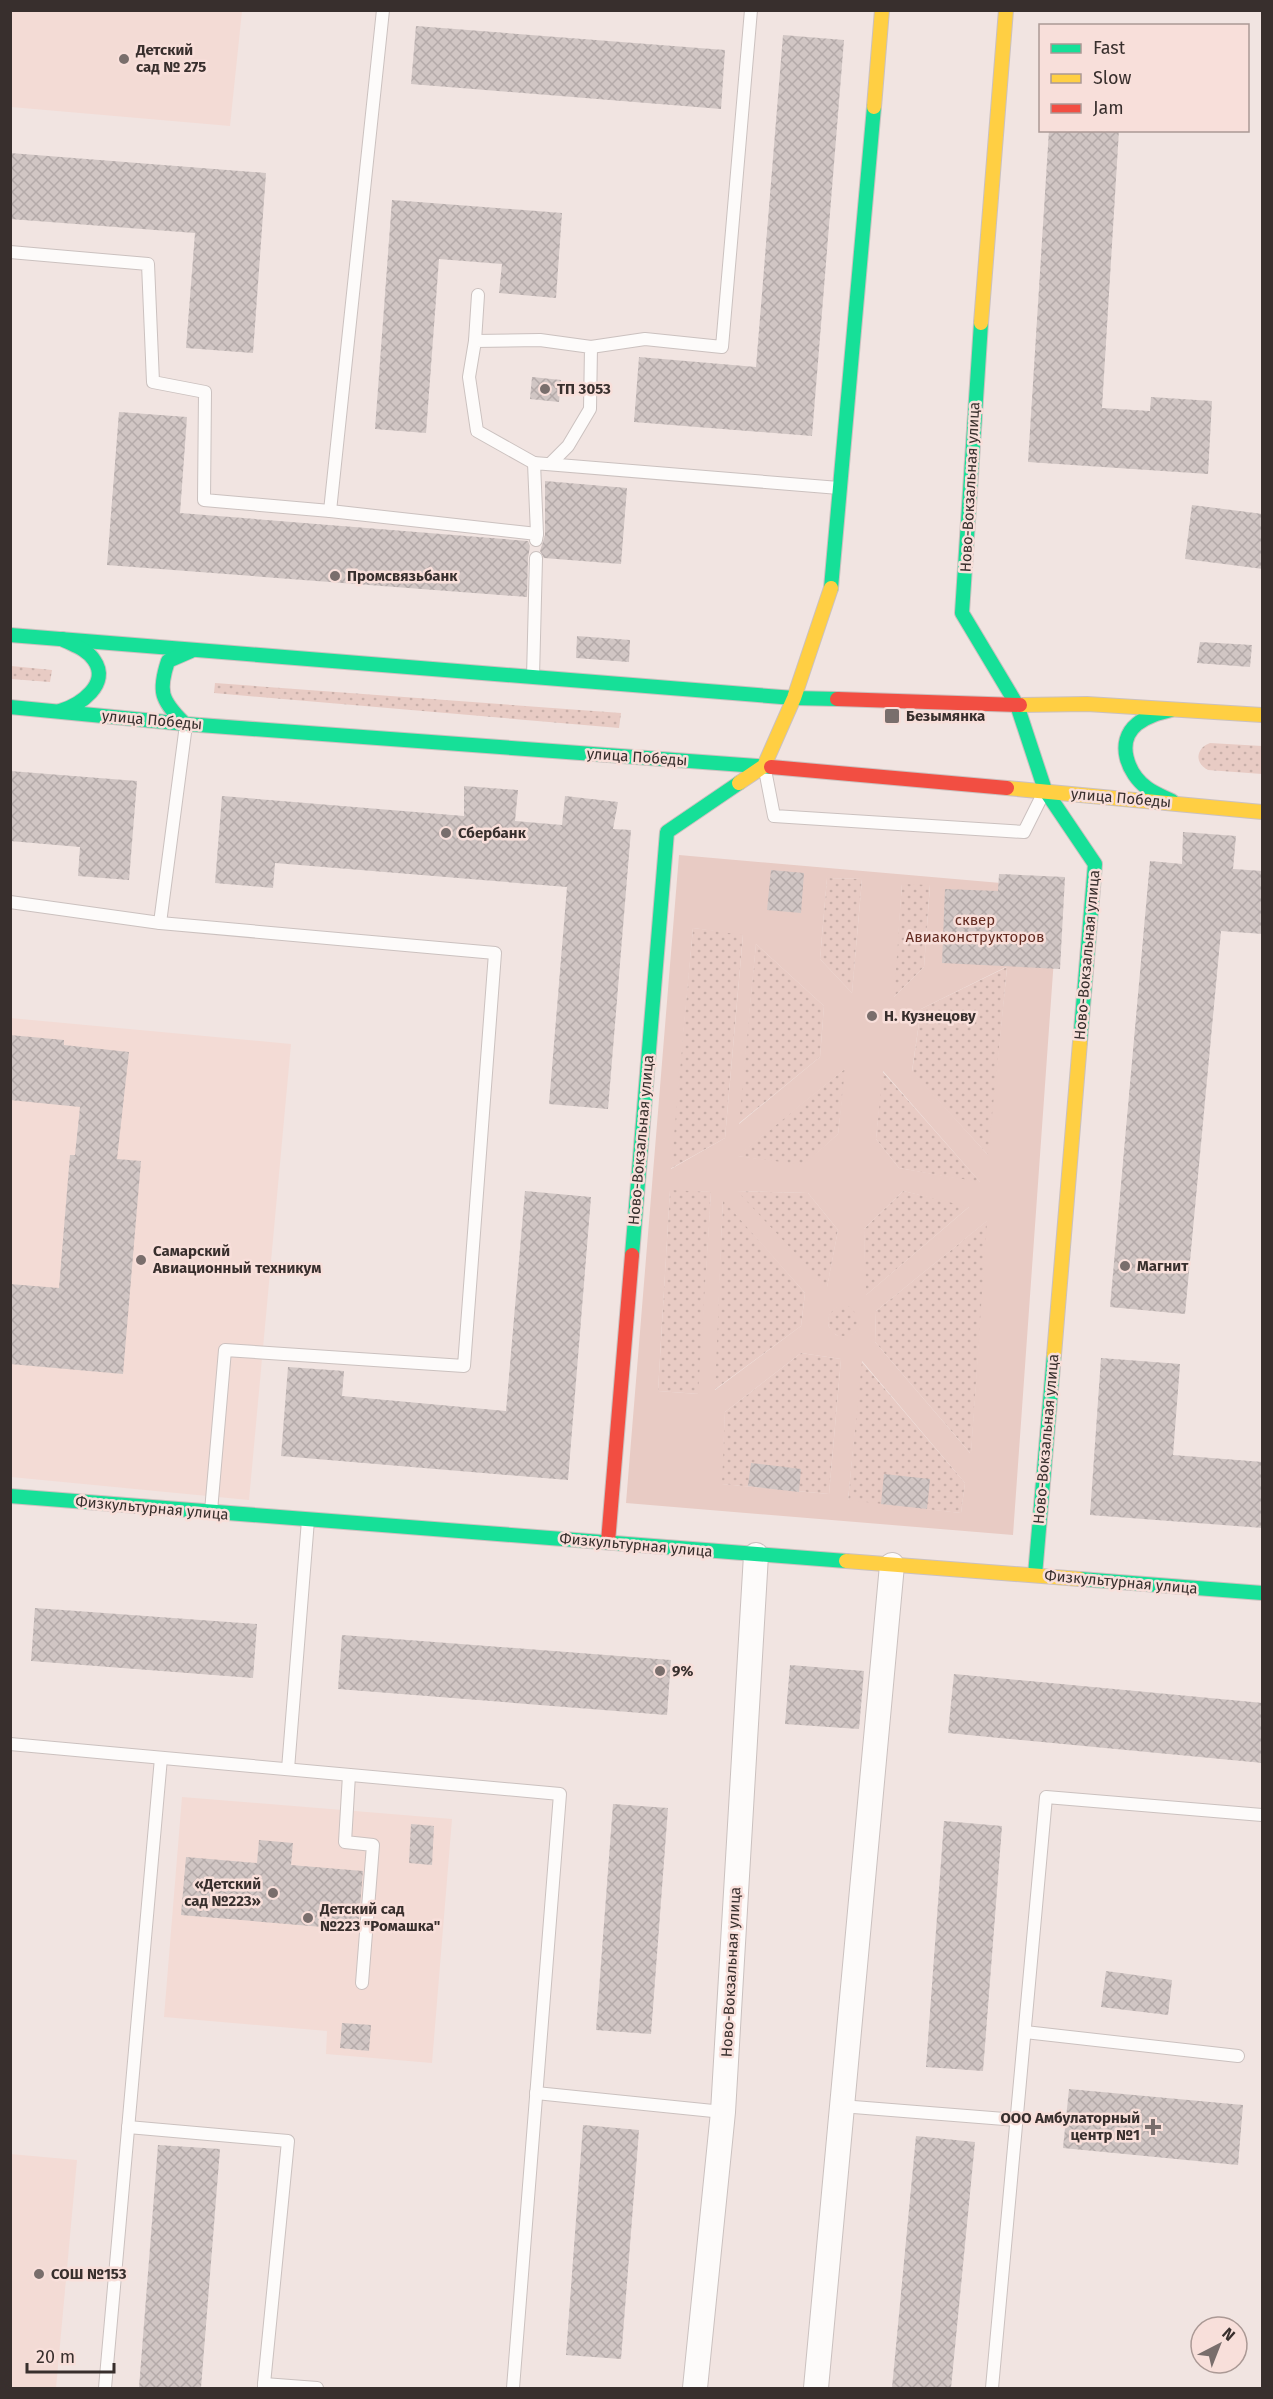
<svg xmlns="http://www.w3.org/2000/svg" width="1273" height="2399" font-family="'Fira Sans',sans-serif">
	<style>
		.built { fill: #f3dbd5 }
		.grass { fill: url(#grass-dots) }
		.green { fill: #e8cbc4; fill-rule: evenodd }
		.building { fill: url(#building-cross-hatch) }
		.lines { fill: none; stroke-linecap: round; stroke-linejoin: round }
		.lane-casing { stroke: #cbc1bf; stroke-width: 14 }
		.street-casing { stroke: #cbc1bf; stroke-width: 26 }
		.fast-casing { stroke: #cbc1bf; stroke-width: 16 }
		.slow-casing { stroke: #cbc1bf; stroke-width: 16 }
		.jam-casing { stroke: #cbc1bf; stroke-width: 16 }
		.lane { stroke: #fdfbfa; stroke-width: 12 }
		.street { stroke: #fdfbfa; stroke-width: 24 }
		.fast { stroke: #16e098; stroke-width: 14 }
		.slow { stroke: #ffcf43; stroke-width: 14 }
		.jam { stroke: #f24e42; stroke-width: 14 }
		.poi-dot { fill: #796e6c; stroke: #f8dfda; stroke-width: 2 }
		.labels { text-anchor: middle; stroke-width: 5; stroke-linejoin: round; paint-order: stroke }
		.poi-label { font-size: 15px; font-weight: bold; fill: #382f2d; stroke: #f8dfda; text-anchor: start }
		.street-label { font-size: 15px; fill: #382f2d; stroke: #f8dfda }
		.park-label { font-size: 15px; fill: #632b21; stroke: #f8dfda }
	</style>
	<defs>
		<pattern id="grass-dots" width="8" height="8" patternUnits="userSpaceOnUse" patternTransform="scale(1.5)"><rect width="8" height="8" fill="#e8cbc4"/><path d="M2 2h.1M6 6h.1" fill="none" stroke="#c8afa9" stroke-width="1.8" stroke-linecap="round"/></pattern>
		<pattern id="building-cross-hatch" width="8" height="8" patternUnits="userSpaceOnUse" patternTransform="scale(1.5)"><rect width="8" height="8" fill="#d1c6c4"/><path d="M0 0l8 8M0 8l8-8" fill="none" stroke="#b4aaa9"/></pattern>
	</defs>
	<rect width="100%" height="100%" fill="#f1e4e1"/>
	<g class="built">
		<path d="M10,11h232l-12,115 -219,-19z"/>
		<path d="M10,1018l281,26 -42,456 -238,-23z"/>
		<path d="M182,1797l270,22 -20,244 -106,-9 1,-23 -163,-14z"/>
		<path d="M10,2154l67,6 -21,228h-45z"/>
	</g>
	<g class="grass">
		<path d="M11,666l41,4 -2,12 -39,-3z"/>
		<path d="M215,683l406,30 -2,15 -405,-35z"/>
		<path d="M1210,743l52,3v28l-54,-4c-14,-7 -12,-22 2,-27z"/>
		<path d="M827,878l35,1 -10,114 -32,-34z"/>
		<path d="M902,884h28l-6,83 -31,31z"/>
		<path d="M693,928l50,6 -18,204 -55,31z"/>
		<path d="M756,944l68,62 -4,51 -82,67z"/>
		<path d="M1007,967l-18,189 -77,-84 9,-63z"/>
		<path d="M846,1068l-8,66 -35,32 -66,-10z"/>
		<path d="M882,1071l99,112 -82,-15 -23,-29z"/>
		<path d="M670,1189l41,3 -12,202 -41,-3z"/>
		<path d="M736,1191l72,2 30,37 -11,58z"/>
		<path d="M903,1191l67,15 -105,90 -1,-67z"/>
		<path d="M723,1199l82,94 -4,33 -87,64z"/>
		<path d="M988,1220l-17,234 -96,-112 1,-31z"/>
		<circle cx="844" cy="1321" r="16"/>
		<path d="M801,1353l40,6 -12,135 -108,-10 4,-72z"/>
		<path d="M861,1361l104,122 -4,30 -113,-12z"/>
	</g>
	<path class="green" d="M679,855l380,33 -46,647 -387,-32zM827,878l35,1 -10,114 -32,-34zM902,884l28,1 -6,82 -30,30zM693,928l50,7 -18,203 -54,31zM756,944l68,62 -4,51 -81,67zM1006,967l1,1 -19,187 -76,-84 9,-62zM845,1069l-7,65 -35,31 -65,-9zM883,1071l97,111 -81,-14 -23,-29zM670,1190l41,2 -13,202 -40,-3zM737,1191l71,2 30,37 -11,57zM903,1191l66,16 -103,88 -2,-66zM723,1200l82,93 -4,33 -86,64zM987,1221l-16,231 -1,1 -95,-111 1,-31zM840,1306h9l10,11c2,15 -9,22 -23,18l-7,-8c-2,-10 1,-17 11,-21zM801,1353l40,6 -12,135 -107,-10 3,-72zM862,1361l103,122 -4,30 -113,-13z"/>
	<g class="building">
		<path d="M416,26l309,24 -4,59 -310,-25z"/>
		<path d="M783,35l61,5 -32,396 -178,-14 5,-65 117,10z"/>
		<path d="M1049,130h70l-17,278 48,3 1,-14 61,4 -4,73 -180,-12z"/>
		<path d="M10,153l256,20 -13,180 -67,-5 9,-115 -185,-14z"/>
		<path d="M392,200l170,13 -6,85 -57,-5 3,-29 -63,-5 -13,174 -51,-4z"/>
		<path d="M532,377l29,3 -2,22 -29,-3z"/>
		<path d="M119,412l68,5 -7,96 348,28 2,5 -2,12 -1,39 -420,-32z"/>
		<path d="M545,481l82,7 -6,76 -77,-6 -4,-7 5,-16z"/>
		<path d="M1192,505l71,9v55l-78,-10z"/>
		<path d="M577,636l53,4 -1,22 -53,-4z"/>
		<path d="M1200,642l52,3 -2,22 -53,-4z"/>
		<path d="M10,771l127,10 -8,99 -51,-4 2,-29 -70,-6z"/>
		<path d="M464,786l54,4 -3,31 47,4 3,-29 53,6 -5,27 18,1 -23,279 -59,-5 18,-217 -292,-24 -2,25 -58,-5 7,-87 242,20z"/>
		<path d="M1183,832l53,4 -3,33 30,2v63l-42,-3 -36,383 -75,-7 40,-446 32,3z"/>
		<path d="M771,870l33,3 -3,40 -34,-3z"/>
		<path d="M999,874l66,3 -5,92 -118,-6 3,-74 53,2z"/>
		<path d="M10,1035l54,5v5l65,7 -12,107 24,2 -18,213 -113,-10v-80l49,4 11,-133h5l5,-48 -70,-7z"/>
		<path d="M525,1191l66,6 -23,283 -287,-24 7,-89 56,4 -2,25 164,15z"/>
		<path d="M1101,1358l79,6 -7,91 90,7v66l-173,-13z"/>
		<path d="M751,1463l50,6 -2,23 -51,-6z"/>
		<path d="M884,1474l46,5 -3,30 -46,-5z"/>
		<path d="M35,1608l222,16 -4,54 -222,-17z"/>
		<path d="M342,1635l329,25 -4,55 -329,-26z"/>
		<path d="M790,1665l74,6 -5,58 -74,-5z"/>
		<path d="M954,1674l309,29v60l-315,-30z"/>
		<path d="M613,1804l55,4 -17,226 -55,-4z"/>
		<path d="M944,1821l58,5 -19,245 -57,-4z"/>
		<path d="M411,1824l23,2 -2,39 -23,-2z"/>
		<path d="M259,1840l34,3 -2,22 72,6 -5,59 -177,-15 5,-58 71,6z"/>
		<path d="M1106,1971l66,9 -4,35 -67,-8z"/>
		<path d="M342,2023l29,2 -2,26 -29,-3z"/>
		<path d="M1069,2089l174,16 -5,60 -175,-17z"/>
		<path d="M583,2125l56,5 -18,229 -55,-4z"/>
		<path d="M916,2136l59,6 -24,246h-59z"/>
		<path d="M158,2145l62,4 -19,239h-62z"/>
	</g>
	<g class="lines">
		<g class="lane-casing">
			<g id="lane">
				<path d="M10,252l138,12 5,118 52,10 -1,108 126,11 207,23 -1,6"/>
				<path d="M475,341l3,-46"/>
				<path d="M591,347l54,-8 77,8 29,-337"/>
				<path d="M534,463l-57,-32 -8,-54 6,-36 65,-1 51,7 -1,62 -22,37 -18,18"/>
				<path d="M330,511l53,-501"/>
				<path d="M537,534l-3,-71 305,25"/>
				<path d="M533,677l3,-119"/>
				<path d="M765,770l9,46 250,16 19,-38"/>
				<path d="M10,902l150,21 335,30 -31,413 -239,-16 -14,161"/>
				<path d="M160,923l26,-198"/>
				<path d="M10,1744l550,50 -47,594"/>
				<path d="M288,1769l20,-249"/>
				<path d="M349,1775l-4,67 28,3 -11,138"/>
				<path d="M1025,2032l213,24"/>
				<path d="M536,2093l187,19"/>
				<path d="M841,2106l176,14"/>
				<path d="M128,2127l160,14 -24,243"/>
				<path d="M105,2388l56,-630"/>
				<path d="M264,2388v-4l53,4"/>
				<path d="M992,2388l54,-591 216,18"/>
			</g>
		</g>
		<g class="street-casing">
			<g id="street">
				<path d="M695,2388l28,-276 33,-557"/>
				<path d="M816,2388l76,-823"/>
			</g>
		</g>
		<g class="fast-casing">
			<g id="fast">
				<path d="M981,323l-19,290 55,92 28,85 50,74 -15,178"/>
				<path d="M831,588l43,-481"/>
				<path d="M10,635l784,63 43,1"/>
				<path d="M10,707l176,17 585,43"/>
				<path d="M1171,710c-12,3 -24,6 -34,14 -22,18 -9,50 10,64 8,6 17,9 25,13"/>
				<path d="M60,711c20,-6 51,-27 34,-51 -7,-11 -21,-15 -32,-21"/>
				<path d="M183,722c-22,-22 -25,-31 -15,-61l23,-10"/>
				<path d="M632,1255l35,-423 72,-49"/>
				<path d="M10,1496l836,65"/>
				<path d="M1035,1575l19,-220"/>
				<path d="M1080,1579l182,14"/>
			</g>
		</g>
		<g class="slow-casing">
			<g id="slow">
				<path d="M874,107l8,-97"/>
				<path d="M981,323l25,-313"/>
				<path d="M1020,705l67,-1 175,11"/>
				<path d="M739,783l25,-17 30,-68 37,-110"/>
				<path d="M1007,788l255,24"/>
				<path d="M1054,1355l26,-313"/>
				<path d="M846,1561l234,18"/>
			</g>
		</g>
		<g class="jam-casing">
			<g id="jam">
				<path d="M837,699l183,6"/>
				<path d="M771,767l236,21"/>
				<path d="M608,1542l24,-287"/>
			</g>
		</g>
		<use href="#lane" class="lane"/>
		<use href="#street" class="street"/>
		<use href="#fast" class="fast"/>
		<use href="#slow" class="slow"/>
		<use href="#jam" class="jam"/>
	</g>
	<g class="poi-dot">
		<circle cx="124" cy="59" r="6"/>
		<circle cx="545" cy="389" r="6"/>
		<circle cx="335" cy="576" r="6"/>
		<rect x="884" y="708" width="16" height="16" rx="3"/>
		<circle cx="446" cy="833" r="6"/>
		<circle cx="872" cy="1016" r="6"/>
		<circle cx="141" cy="1260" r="6"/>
		<circle cx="1125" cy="1266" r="6"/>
		<circle cx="660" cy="1671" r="6"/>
		<circle cx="273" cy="1893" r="6"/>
		<circle cx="308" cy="1918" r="6"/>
		<path d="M1150 2118h6v6h6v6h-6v6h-6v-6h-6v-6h6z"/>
		<circle cx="39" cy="2274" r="6"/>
	</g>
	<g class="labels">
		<g class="poi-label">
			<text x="136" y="55">Детский<tspan x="136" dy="17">сад № 275</tspan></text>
			<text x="557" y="394">ТП 3053</text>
			<text x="347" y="581">Промсвязьбанк</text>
			<text x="906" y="721">Безымянка</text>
			<text x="458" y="838">Сбербанк</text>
			<text x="884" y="1021">Н. Кузнецову</text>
			<text x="153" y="1256">Самарский<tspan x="153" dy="17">Авиационный техникум</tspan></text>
			<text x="1137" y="1271">Магнит</text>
			<text x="672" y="1676">9%</text>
			<text x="261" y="1889" text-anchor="end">«Детский<tspan x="261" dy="17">сад №223»</tspan></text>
			<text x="320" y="1914">Детский сад<tspan x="320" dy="17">№223 "Ромашка"</tspan></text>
			<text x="1140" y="2123" text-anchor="end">ООО Амбулаторный<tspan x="1140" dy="17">центр №1</tspan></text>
			<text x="51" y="2279">СОШ №153</text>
		</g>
		<g class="street-label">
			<text transform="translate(970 487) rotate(-87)" y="5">Ново-Вокзальная улица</text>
			<text transform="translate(152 720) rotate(5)" y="5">улица Победы</text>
			<text transform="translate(637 757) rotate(4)" y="5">улица Победы</text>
			<text transform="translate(1121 798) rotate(5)" y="5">улица Победы</text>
			<text transform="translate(1087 955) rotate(-85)" y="5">Ново-Вокзальная улица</text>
			<text transform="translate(641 1140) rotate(-85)" y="5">Ново-Вокзальная улица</text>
			<text transform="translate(1046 1439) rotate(-85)" y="5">Ново-Вокзальная улица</text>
			<text transform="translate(152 1508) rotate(5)" y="5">Физкультурная улица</text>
			<text transform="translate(636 1545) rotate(5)" y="5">Физкультурная улица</text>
			<text transform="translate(1121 1582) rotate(5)" y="5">Физкультурная улица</text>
			<text transform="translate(731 1972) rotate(-87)" y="5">Ново-Вокзальная улица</text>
		</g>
		<g class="park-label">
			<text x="975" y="925">сквер<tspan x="975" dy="17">Авиаконструкторов</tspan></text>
		</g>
	</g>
	<rect width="1273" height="2399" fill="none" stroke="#382f2d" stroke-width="24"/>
	<rect x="1039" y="24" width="210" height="108" fill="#f8dfda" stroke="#ab9995" stroke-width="1.5"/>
	<rect x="1051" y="44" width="30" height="9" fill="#16e098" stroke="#ab9995" stroke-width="1.5"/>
	<text x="1093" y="54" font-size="18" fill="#382f2d">Fast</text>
	<rect x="1051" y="74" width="30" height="9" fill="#ffcf43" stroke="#ab9995" stroke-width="1.5"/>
	<text x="1093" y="84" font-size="18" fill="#382f2d">Slow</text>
	<rect x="1051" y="104" width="30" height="9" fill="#f24e42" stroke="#ab9995" stroke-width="1.5"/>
	<text x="1093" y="114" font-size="18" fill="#382f2d">Jam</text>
	<g transform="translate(1219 2345) rotate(42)"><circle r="28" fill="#f8dfda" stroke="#ab9995" stroke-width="1.5"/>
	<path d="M0-4.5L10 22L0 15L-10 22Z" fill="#796e6c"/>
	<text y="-9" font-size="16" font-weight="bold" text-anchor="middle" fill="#382f2d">N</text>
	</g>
	<path d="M27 2363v9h87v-9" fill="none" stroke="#382f2d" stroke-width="3"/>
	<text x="36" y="2363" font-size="18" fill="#382f2d" stroke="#f8dfda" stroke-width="4.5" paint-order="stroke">20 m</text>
</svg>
